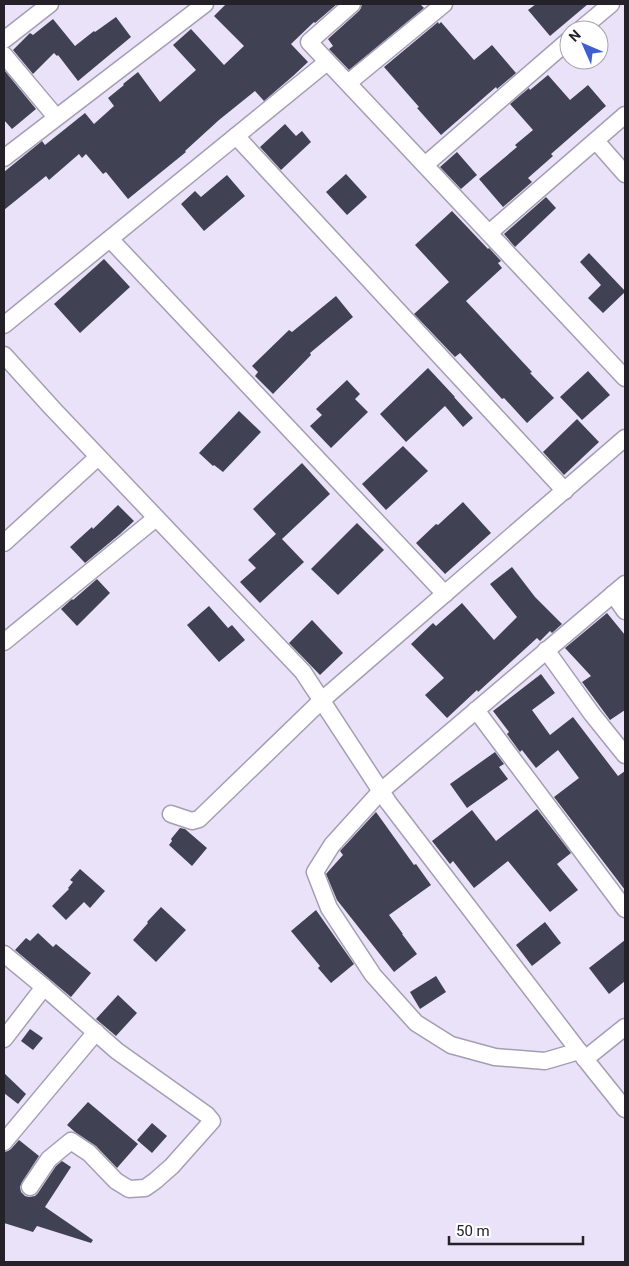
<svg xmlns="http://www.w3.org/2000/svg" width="629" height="1266" font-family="Roboto,sans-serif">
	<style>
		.building { fill: #404254 }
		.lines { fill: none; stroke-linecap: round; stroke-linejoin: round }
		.minor-casing { stroke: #a59eb3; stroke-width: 19 }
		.minor { stroke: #fff; stroke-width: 16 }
	</style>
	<rect width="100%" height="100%" fill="#eae2f8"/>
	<g class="building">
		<path d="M226,4h111l-22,19 -1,-1 -23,22 17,18 -15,14 -29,25 -9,-10 -36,29 -34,31 1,1 -58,47 -22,-27 -3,2 -17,-20 -4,4 -3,-4 -30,26 -3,-4 -42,34v-38l38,-31 3,4 40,-32 9,11 20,-18 -6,-8 16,-13 -1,-1 15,-12 22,30 36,-32 -23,-25 18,-16 33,36 20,-19 -30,-30z"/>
		<path d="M362,4h58l4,4 -75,62 -20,-21 4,-3 -5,-7 31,-28 2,-3z"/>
		<path d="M536,4h52l-38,32 -22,-26z"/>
		<path d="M116,17l15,20 -53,44 -20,-26 -1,1 -3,-3 -21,21 -20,-24 17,-17 3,2 20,-16 22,27 19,-15 1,1z"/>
		<path d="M438,22l1,2 2,-2 33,38 18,-15 24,28 -19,16 -1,-2 -55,48 -24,-27 2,-1 -35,-40z"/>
		<path d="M4,70l32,39 -24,20 -8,-9z"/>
		<path d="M548,75l22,25 18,-15 18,21 -55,48 2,2 -25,22 4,4 -29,25 -24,-28 38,-32 -2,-2 18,-15 -23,-26 19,-16 1,2z"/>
		<path d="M285,124l11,12 6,-5 9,11 -30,28 -21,-23z"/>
		<path d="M457,152l20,23 -16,14 -21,-22z"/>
		<path d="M346,174l21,23 -20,18 -21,-23z"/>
		<path d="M227,175l18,21 -41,35 -23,-27 14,-13 6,6z"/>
		<path d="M546,197l10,11 -41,39 -11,-13z"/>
		<path d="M452,211l36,38 1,-1 12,13 -3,2 4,5 -36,33 66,71 -2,1 24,25 -27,25 -23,-25 -2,1 -42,-46 -5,4 -41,-43 35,-32 -34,-37z"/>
		<path d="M589,253l36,38v1l-22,21 -15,-15 13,-13 -21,-23z"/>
		<path d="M104,259l26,28 -50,46 -26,-29z"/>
		<path d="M336,296l17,21 -43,36 1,2 -38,39 -18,-18 3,-4 -6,-6 37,-36 3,2z"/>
		<path d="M428,368l27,29h-1l19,21 -10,9 -18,-21 -39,36 -26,-28z"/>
		<path d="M588,371l22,24 -28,25 -22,-23z"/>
		<path d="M347,380l13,14 -5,5 13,13 -37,36 -21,-22 12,-11 -6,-6z"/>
		<path d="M239,411l22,21 -38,40 -9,-7 -1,1 -14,-13z"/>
		<path d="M577,419l22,23 -35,33 -21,-23z"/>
		<path d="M403,446l25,25 -42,39 -24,-26z"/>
		<path d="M302,463l28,31 -48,45 22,23 -44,41 -20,-21 16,-14 -8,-8 28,-26 -23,-25z"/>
		<path d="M463,502l28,31 -46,41 -29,-31 20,-19 2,1z"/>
		<path d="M118,505l16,16 -14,13 -35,29 -15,-16 22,-20 1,2z"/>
		<path d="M357,523l27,27 -46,45 -27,-26z"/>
		<path d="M512,567l23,30 27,27 -10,9 -2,-2 -10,10 -3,-3 -59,54 -1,-2 -30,28 -22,-23 19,-17 -33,-34 22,-21 3,3 26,-23 32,37 23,-23 -27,-33z"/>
		<path d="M97,579l13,14 -33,33 -16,-17 11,-10 1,1z"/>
		<path d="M209,606l19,22 4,-3 13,15 -26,22 -32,-37z"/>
		<path d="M607,613l18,22v75l-15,10 -28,-38 9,-6 -26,-28z"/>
		<path d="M312,620l31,33 -23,22 -31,-32z"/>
		<path d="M541,674l14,19 -23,17 18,25 23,-18 45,59 7,-5v119l-71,-93 25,-19 -21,-28 -22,18 -14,-18 -2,2 -13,-18 2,-2 -16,-21z"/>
		<path d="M495,752l9,12 -5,3 9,12 -41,29 -17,-24z"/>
		<path d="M537,809l34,44 -14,11 21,26 -28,22 -42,-51 -34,27 -21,-27 -3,3 -18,-23 40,-31 24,31z"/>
		<path d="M376,812l38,53 2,-1 15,21 -42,30 14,19h-1l15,20 -23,18 -57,-72 -11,-26 17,-19 -3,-4z"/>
		<path d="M180,828l5,1 22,19 -15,18 -23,-21 3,-4 -1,-2z"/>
		<path d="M80,869l25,22 -15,17 -6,-6 -18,18 -14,-14 17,-17 -1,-1 5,-6 -3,-2z"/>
		<path d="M161,907l25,23 -30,32 -23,-22 15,-17 -1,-1z"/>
		<path d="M316,910l38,54 -23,19 -13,-15 2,-2 -29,-35z"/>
		<path d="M545,922l16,21 -29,23 -16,-21z"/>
		<path d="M38,933l15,14 3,-3 35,29 -20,24 -56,-47 11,-12 4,3z"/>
		<path d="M625,940v41l-16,13 -20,-26z"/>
		<path d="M436,976l10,16 -26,17 -10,-17z"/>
		<path d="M118,995l19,18 -21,23 -20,-17z"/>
		<path d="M30,1029l13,9 -10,12 -12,-9z"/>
		<path d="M4,1073l22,21 -8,10 -14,-11z"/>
		<path d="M88,1102l50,42 -21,24 -21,-22 -21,-14 -8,-7z"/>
		<path d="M152,1123l15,13 -15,17 -15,-13z"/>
		<path d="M19,1140l20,16 -17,26 -2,5 1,5 4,4 4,1 6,-1 3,-3 18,-27 6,-5 9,6 -26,40 48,33 -2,3 -54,-17 -4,6 -29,-9v-71l4,-1 3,-2z"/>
	</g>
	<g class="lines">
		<g class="minor-casing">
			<g id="minor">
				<path d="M352,4l-43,38 316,336"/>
				<path d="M580,30l31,-26"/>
				<path d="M4,40l46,-36"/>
				<path d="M4,55l52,62"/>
				<path d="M348,83l96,-79"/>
				<path d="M236,136l329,355"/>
				<path d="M596,141l29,33"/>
				<path d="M4,158l201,-154"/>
				<path d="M425,165l144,-125"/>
				<path d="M489,233l136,-118"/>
				<path d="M110,239l335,355"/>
				<path d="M4,325l323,-263"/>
				<path d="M4,355l49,54 250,263 85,130 197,257 40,50"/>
				<path d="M4,543l94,-86"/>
				<path d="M613,594l12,17"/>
				<path d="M4,642l152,-124"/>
				<path d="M546,650l46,64 33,41"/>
				<path d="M476,710l149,199"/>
				<path d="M171,814l21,7 7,-2 123,-119 303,-262"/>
				<path d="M4,954l40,33 73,64 90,64 5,6 -40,45 -17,15 -10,7 -16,1 -13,-8 -27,-28 -18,-12 -22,18 -19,28"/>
				<path d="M4,1039l40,-52"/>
				<path d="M579,1051l-34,10 -50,-4 -44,-12 -35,-22 -43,-48 -44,-67 -14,-36 17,-27 49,-54 244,-207"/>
				<path d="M585,1059l40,-32"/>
				<path d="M4,1142l92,-110"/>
			</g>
		</g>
		<use href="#minor" class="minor"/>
	</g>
	<rect width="629" height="1266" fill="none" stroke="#242129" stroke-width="10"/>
	<g transform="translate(584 45) rotate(315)"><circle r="24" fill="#ffffff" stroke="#a7a6a9"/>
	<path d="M0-4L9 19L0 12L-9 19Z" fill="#3f5ed0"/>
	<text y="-8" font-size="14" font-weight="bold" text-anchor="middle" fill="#242129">N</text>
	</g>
	<path d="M449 1236v8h134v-8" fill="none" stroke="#242129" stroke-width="2.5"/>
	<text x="456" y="1236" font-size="15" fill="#242129" stroke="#ffffff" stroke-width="4" paint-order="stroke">50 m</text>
</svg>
